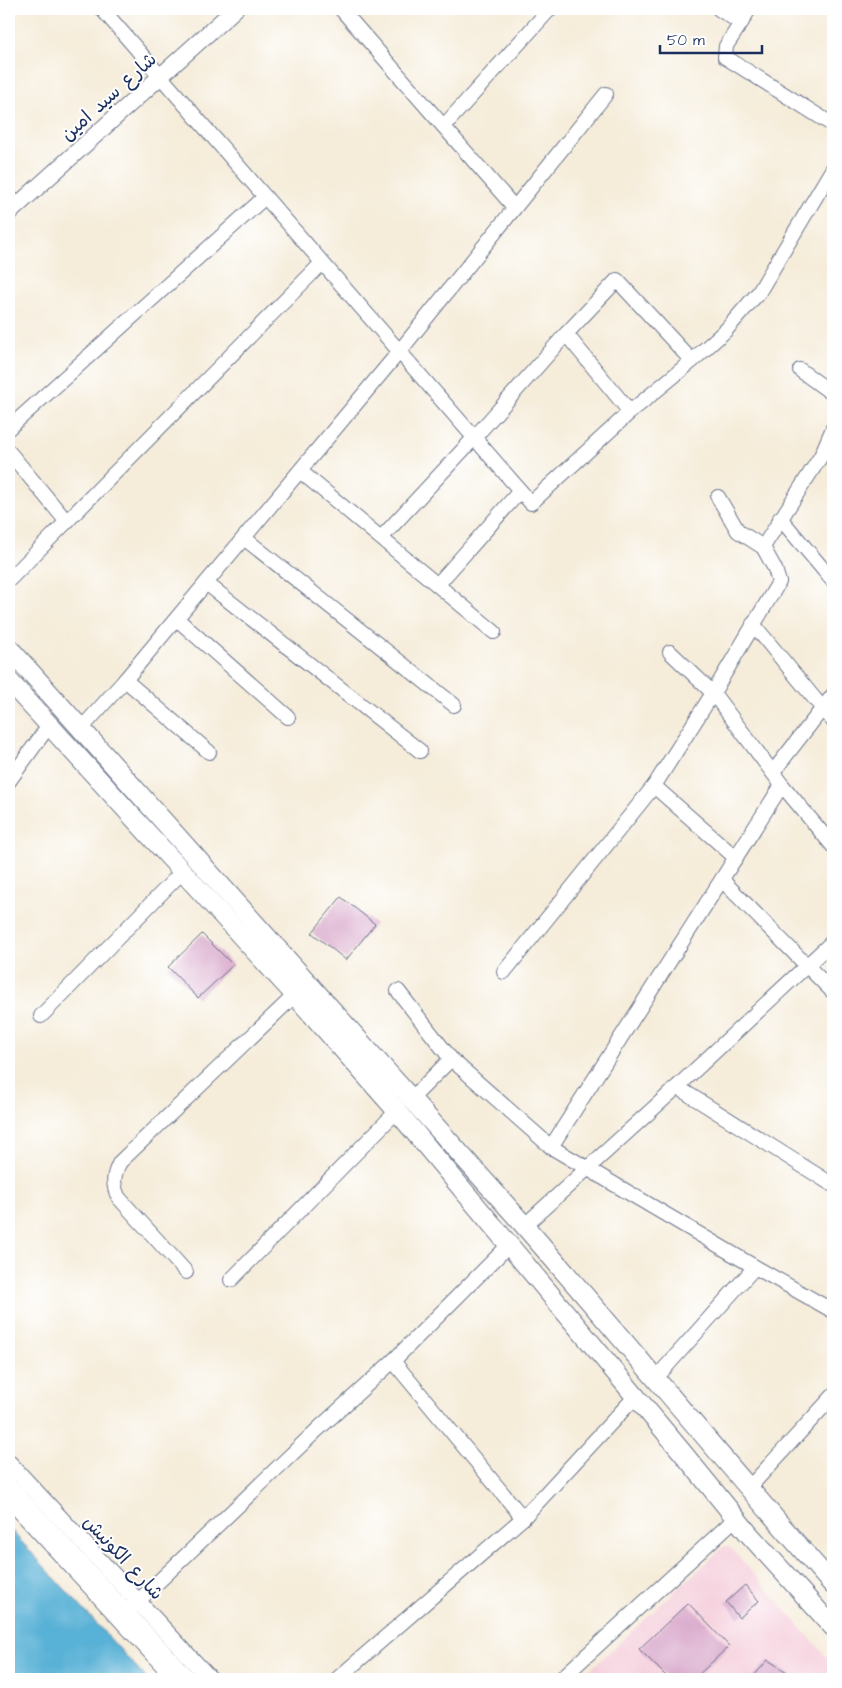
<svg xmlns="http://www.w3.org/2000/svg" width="842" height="1688" font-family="'Architects Daughter','Playpen Sans Arabic',sans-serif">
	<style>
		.built { fill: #f5cfdc }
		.water { fill: #59b1d6; stroke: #3a709a }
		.building { fill: #d8a7ca }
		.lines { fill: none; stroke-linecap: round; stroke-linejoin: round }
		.pedestrian-casing { stroke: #677189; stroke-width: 12 }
		.minor-casing { stroke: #677189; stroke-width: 16 }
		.tertiary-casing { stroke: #677189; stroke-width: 18 }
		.secondary-casing { stroke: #677189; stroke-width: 21 }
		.pedestrian { stroke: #fff; stroke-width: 10 }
		.minor { stroke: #fff; stroke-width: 14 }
		.tertiary { stroke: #fff; stroke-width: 16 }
		.secondary { stroke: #fff; stroke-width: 19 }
		.labels { text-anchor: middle; stroke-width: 4; stroke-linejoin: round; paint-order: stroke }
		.street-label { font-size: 19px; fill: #1b2f5e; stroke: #fff }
	</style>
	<rect width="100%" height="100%" fill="#fff"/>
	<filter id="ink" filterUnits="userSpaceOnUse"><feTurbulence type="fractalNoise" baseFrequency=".02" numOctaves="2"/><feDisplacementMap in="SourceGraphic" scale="10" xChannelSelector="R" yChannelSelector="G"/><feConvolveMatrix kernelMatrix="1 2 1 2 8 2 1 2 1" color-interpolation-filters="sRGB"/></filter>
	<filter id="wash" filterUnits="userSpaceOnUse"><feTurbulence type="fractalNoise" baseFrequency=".0096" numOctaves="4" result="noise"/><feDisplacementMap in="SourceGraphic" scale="20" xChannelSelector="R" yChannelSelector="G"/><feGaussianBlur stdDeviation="1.12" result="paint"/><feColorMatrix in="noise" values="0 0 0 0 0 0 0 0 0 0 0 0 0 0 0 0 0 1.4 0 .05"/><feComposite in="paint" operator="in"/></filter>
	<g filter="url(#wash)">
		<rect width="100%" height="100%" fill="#f5ecd9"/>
		<path class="built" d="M726,1546l6,3 101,115v15h-253l142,-131z"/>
		<path class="water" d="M9,1528l138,151h-138z"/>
		<g id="blocks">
			<g class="building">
				<path d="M341,897l34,27 -29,36 -34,-27z"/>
				<path d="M202,934l31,31 -35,33 -30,-31z"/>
				<path d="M745,1585l14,16 -20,17 -13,-16z"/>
				<path d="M688,1603l41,43 -35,33h-25l-30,-30z"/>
				<path d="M768,1660l30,19h-47z"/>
			</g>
		</g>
	</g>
	<g filter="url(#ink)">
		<use href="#blocks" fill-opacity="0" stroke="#677189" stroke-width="1"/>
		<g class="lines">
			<g class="pedestrian-casing">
				<path id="pedestrian" d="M9,1503l163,176"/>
			</g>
			<g class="minor-casing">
				<g id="minor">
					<path d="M102,9l429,494 99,-91 62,-51 34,-31 33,-38 74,-124"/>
					<path d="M341,9l173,198"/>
					<path d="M719,9l22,14"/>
					<path d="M749,9l-8,14 -15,23 -1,11 108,68"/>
					<path d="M444,126l106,-117"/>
					<path d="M566,334l64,78"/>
					<path d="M800,370l33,24"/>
					<path d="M9,428l256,-231"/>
					<path d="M9,452l58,70"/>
					<path d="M300,471l194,161"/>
					<path d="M718,497l20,34 25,16"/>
					<path d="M780,518l53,63"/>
					<path d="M244,538l210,167"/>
					<path d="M381,538l93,-100 92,-104 51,-54 75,81"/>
					<path d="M9,580l313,-317"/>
					<path d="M206,583l214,168"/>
					<path d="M438,584l82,-93"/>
					<path d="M177,619l111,98"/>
					<path d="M753,624l80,97"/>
					<path d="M670,652l43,41 69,92 51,61"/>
					<path d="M125,680l84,72"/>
					<path d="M81,729l44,-49 274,-328 207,-258"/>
					<path d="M773,772l60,-77"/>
					<path d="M9,781l41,-57"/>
					<path d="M654,786l82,72"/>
					<path d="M722,880l111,112"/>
					<path d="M504,972l150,-186 59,-93 66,-111 -4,-13 -12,-22 58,-91 12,-28"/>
					<path d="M398,991l53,68 100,88 204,120 78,44"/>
					<path d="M41,1016l141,-144"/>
					<path d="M677,1087l156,98"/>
					<path d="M412,1098l39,-39"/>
					<path d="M551,1147l231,-362"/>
					<path d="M524,1226l153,-139 156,-146"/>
					<path d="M186,1272l-67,-74c-7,-13 -6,-23 1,-36l175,-167"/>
					<path d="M231,1280l166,-169"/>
					<path d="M393,1361l130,157"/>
					<path d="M656,1378l99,-111"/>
					<path d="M748,1489l85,-93"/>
					<path d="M131,1608l186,-178 76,-69 116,-116"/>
					<path d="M337,1679l186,-161 112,-121"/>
					<path d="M561,1679l175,-161"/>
				</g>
			</g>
			<g class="tertiary-casing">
				<g id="tertiary">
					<path d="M9,213l226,-204"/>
					<path d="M9,1463l201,216"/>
					<path d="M9,1486l179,193"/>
				</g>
			</g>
			<g class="secondary-casing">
				<g id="secondary">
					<path d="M9,648c170,192 343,382 513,575 105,120 206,243 311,362"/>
					<path d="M9,681l286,314 102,116 285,341 66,81 85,94"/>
				</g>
			</g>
			<use href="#pedestrian" class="pedestrian"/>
			<use href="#minor" class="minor"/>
			<use href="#tertiary" class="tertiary"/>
			<use href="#secondary" class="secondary"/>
		</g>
	</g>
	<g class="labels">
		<g class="street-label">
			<text transform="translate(108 96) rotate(-42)" y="7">شارع سيد امين</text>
			<text transform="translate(124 1557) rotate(47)" y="7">شارع الكونيش</text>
		</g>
	</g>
	<rect width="842" height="1688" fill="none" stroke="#fff" stroke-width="30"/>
	<path d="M660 45v8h102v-8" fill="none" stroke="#1b2f5e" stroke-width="2.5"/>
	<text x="667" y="45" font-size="15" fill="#1b2f5e" stroke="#ffffff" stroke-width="4" paint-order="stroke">50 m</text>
</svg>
